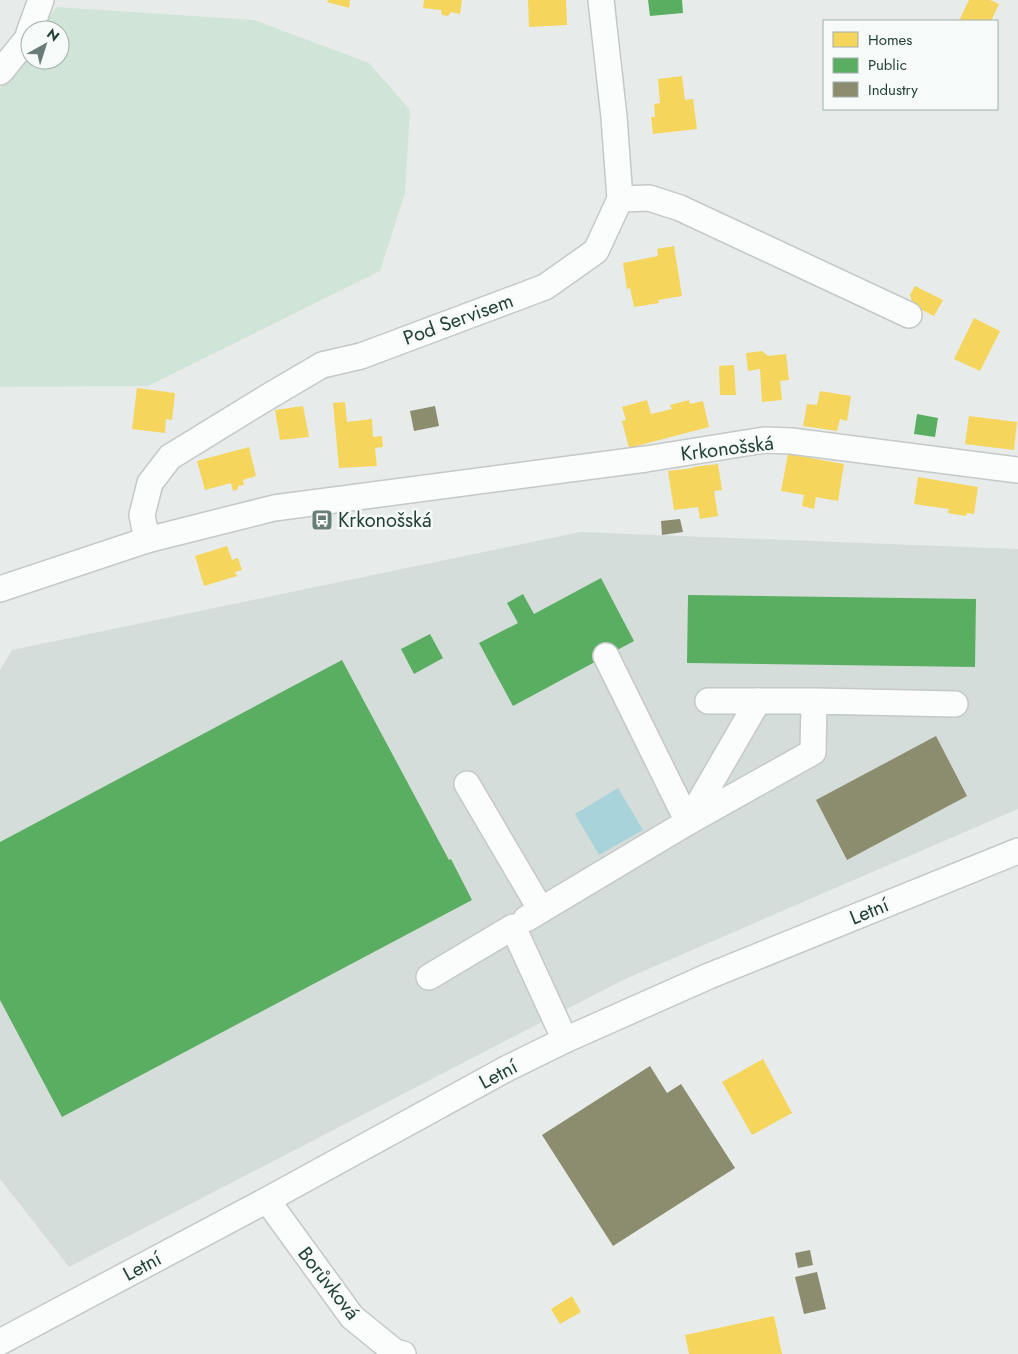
<svg xmlns="http://www.w3.org/2000/svg" width="1018" height="1354" font-family="Jost,sans-serif">
	<style>
		.built { fill: #d5ddda }
		.green { fill: #d0e5d7 }
		.water { fill: #a8d3da }
		.homes { fill: #f6d55c }
		.public { fill: #5aae61 }
		.industry { fill: #8c8c6e }
		.lines { fill: none; stroke-linecap: round; stroke-linejoin: round }
		.minor-casing { stroke: #c4c9c7; stroke-width: 28 }
		.minor { stroke: #fbfcfc; stroke-width: 25 }
		.labels { text-anchor: middle; stroke-width: 5; stroke-linejoin: round; paint-order: stroke }
		.street-label { font-size: 20px; fill: #234139; stroke: #f6faf8 }
		.poi-label { font-size: 20px; fill: #234139; stroke: #f6faf8; text-anchor: start }
	</style>
	<rect width="100%" height="100%" fill="#e7ecea"/>
	<path class="built" d="M580,532l438,17v260l-395,171 -554,287 -69,-88v-509l12,-20z"/>
	<path class="green" d="M56,7l198,13 115,43 41,47 -5,83 -25,78 -232,115 -148,1v-298l30,-44v15h30v-30h-20z"/>
	<path class="water" d="M618,788l25,42 -44,25 -24,-41z"/>
	<g class="homes">
		<path d="M328,0h22l-1,8 -22,-6z"/>
		<path d="M424,0h38l-2,14 -9,-2 -3,4 -6,-1 -1,-5 -18,-2z"/>
		<path d="M528,0h38l1,25 -38,2z"/>
		<path d="M969,0h21l9,4 -8,17h-32z"/>
		<path d="M682,76l3,24 8,-1 4,30 -44,5 -2,-17h4l-1,-13 6,-1 -2,-24z"/>
		<path d="M674,246l8,50 -24,4 1,3 -25,4 -4,-19 -3,1 -4,-26 35,-7 -1,-7z"/>
		<path d="M915,286l28,14 -9,16 -20,-10 -4,-11z"/>
		<path d="M974,318l26,13 -20,40 -26,-12z"/>
		<path d="M762,351l6,5 18,-2 3,26 -9,1 2,19 -20,2 -2,-33 -12,2 -2,-18z"/>
		<path d="M734,365l2,30h-16l-1,-29z"/>
		<path d="M137,388l38,5 -3,27 -6,-1 -1,14 -33,-4z"/>
		<path d="M820,391l31,5 -4,25 -7,-2 -3,12 -34,-5 4,-22 10,1z"/>
		<path d="M647,400l4,14 21,-5 -2,-4 19,-5 1,4 13,-3 6,26 -80,21 -7,-27 4,-1 -4,-13z"/>
		<path d="M345,402l2,20 25,-3 1,18 9,-1 1,11 -8,1 2,18 -38,2 -6,-65z"/>
		<path d="M303,406l6,31 -29,3 -5,-30z"/>
		<path d="M969,416l48,6 -3,28 -49,-6z"/>
		<path d="M249,447l7,29 -13,4 1,5 -6,1v3l-5,2 -2,-8 -26,7 -8,-29z"/>
		<path d="M788,454l56,10 -6,37 -22,-4 -2,12 -12,-3 2,-11 -23,-4z"/>
		<path d="M718,464l4,26 -8,1 4,25 -18,3 -2,-12 -24,3 -6,-39 25,-3v-1z"/>
		<path d="M918,477l60,10 -4,27 -7,-1 -1,3 -18,-3 1,-4 -35,-5z"/>
		<path d="M227,546l5,14 6,-2 4,12 -7,2 2,4 -33,10 -9,-30z"/>
		<path d="M763,1059l29,54 -40,22 -30,-53z"/>
		<path d="M572,1296l9,16 -21,12 -9,-15z"/>
		<path d="M774,1316l8,38h-93l-4,-19z"/>
	</g>
	<g class="public">
		<path d="M648,0h34l1,13 -33,3z"/>
		<path d="M917,414l21,4 -3,19 -21,-3z"/>
		<path d="M601,578l33,63 -121,65 -34,-63 39,-20 -11,-20 16,-9 11,20z"/>
		<path d="M688,595l288,4 -1,68 -288,-4z"/>
		<path d="M430,634l13,24 -29,16 -13,-25z"/>
		<path d="M342,660l107,200 2,-1 21,41 -410,217 -62,-117v-158z"/>
	</g>
	<g class="industry">
		<path d="M435,406l4,20 -25,5 -4,-20z"/>
		<path d="M680,519l3,13 -21,3 -1,-14z"/>
		<path d="M936,736l31,60 -120,64 -31,-60z"/>
		<path d="M650,1066l17,27 14,-9 54,84 -122,78 -71,-111z"/>
		<path d="M810,1250l3,15 -15,3 -3,-15z"/>
		<path d="M817,1272l9,37 -22,5 -9,-37z"/>
	</g>
	<g class="lines">
		<g class="minor-casing">
			<g id="minor">
				<path d="M30,30l11,-30"/>
				<path d="M0,72l2,-2 25,-31 3,-8"/>
				<path d="M620,199l29,-1 31,10 229,107"/>
				<path d="M147,540l-5,-25 8,-32 20,-26 96,-59 56,-33 39,-9 184,-69 51,-36 24,-52 -6,-82 -13,-117"/>
				<path d="M0,589l147,-49 127,-32 372,-49 118,-19 27,1 227,29"/>
				<path d="M708,701h50"/>
				<path d="M814,701h-56l-70,121 125,-70 1,-51 141,3"/>
				<path d="M467,784l74,126 -15,9"/>
				<path d="M541,910l147,-88 -82,-166"/>
				<path d="M429,977l84,-50 52,113"/>
				<path d="M267,1200l85,117 43,35 8,2"/>
				<path d="M0,1342l267,-142 239,-131 59,-29 144,-64 309,-125"/>
			</g>
		</g>
		<use href="#minor" class="minor"/>
	</g>
	<defs>
		<g id="bus-square" transform="scale(1.125)"><rect x="-9" y="-9" width="18" height="18" rx="4" fill="#687d77" stroke="#f6faf8"/><path d="M-5-6H5V4H4V6H2V4H-2V6H-4V4H-5ZM-3.5-4V0h7V-4ZM-3.5 1.2v1.5H-2V1.2ZM2 1.2v1.5H3.5V1.2Z" fill="#fff"/></g>
	</defs>
	<g fill-rule="evenodd">
		<use href="#bus-square" x="322" y="520"/>
	</g>
	<g class="labels">
		<g class="street-label">
			<text transform="translate(458 319) rotate(-20)" y="7">Pod Servisem</text>
			<text transform="translate(727 448) rotate(-7)" y="7">Krkonošská</text>
			<text transform="translate(869 911) rotate(-22)" y="7">Letní</text>
			<text transform="translate(498 1074) rotate(-28)" y="7">Letní</text>
			<text transform="translate(142 1266) rotate(-28)" y="7">Letní</text>
			<text transform="translate(329 1283) rotate(52)" y="7">Borůvková</text>
		</g>
		<g class="poi-label">
			<text x="338" y="527">Krkonošská</text>
		</g>
	</g>
	<rect x="823" y="20" width="175" height="90" fill="#f6faf8" stroke="#a2b0ac"/>
	<rect x="833" y="32" width="25" height="15" fill="#f6d55c" stroke="#a2b0ac"/>
	<text x="868" y="45" font-size="15" fill="#234139">Homes</text>
	<rect x="833" y="58" width="25" height="15" fill="#5aae61" stroke="#a2b0ac"/>
	<text x="868" y="70" font-size="15" fill="#234139">Public</text>
	<rect x="833" y="82" width="25" height="15" fill="#8c8c6e" stroke="#a2b0ac"/>
	<text x="868" y="95" font-size="15" fill="#234139">Industry</text>
	<g transform="translate(45 45) rotate(39)"><circle r="24" fill="#f6faf8" stroke="#a2b0ac"/>
	<path d="M0-4L9 19L0 12L-9 19Z" fill="#687d77"/>
	<text y="-8" font-size="14" font-weight="bold" text-anchor="middle" fill="#234139">N</text>
	</g>
</svg>
